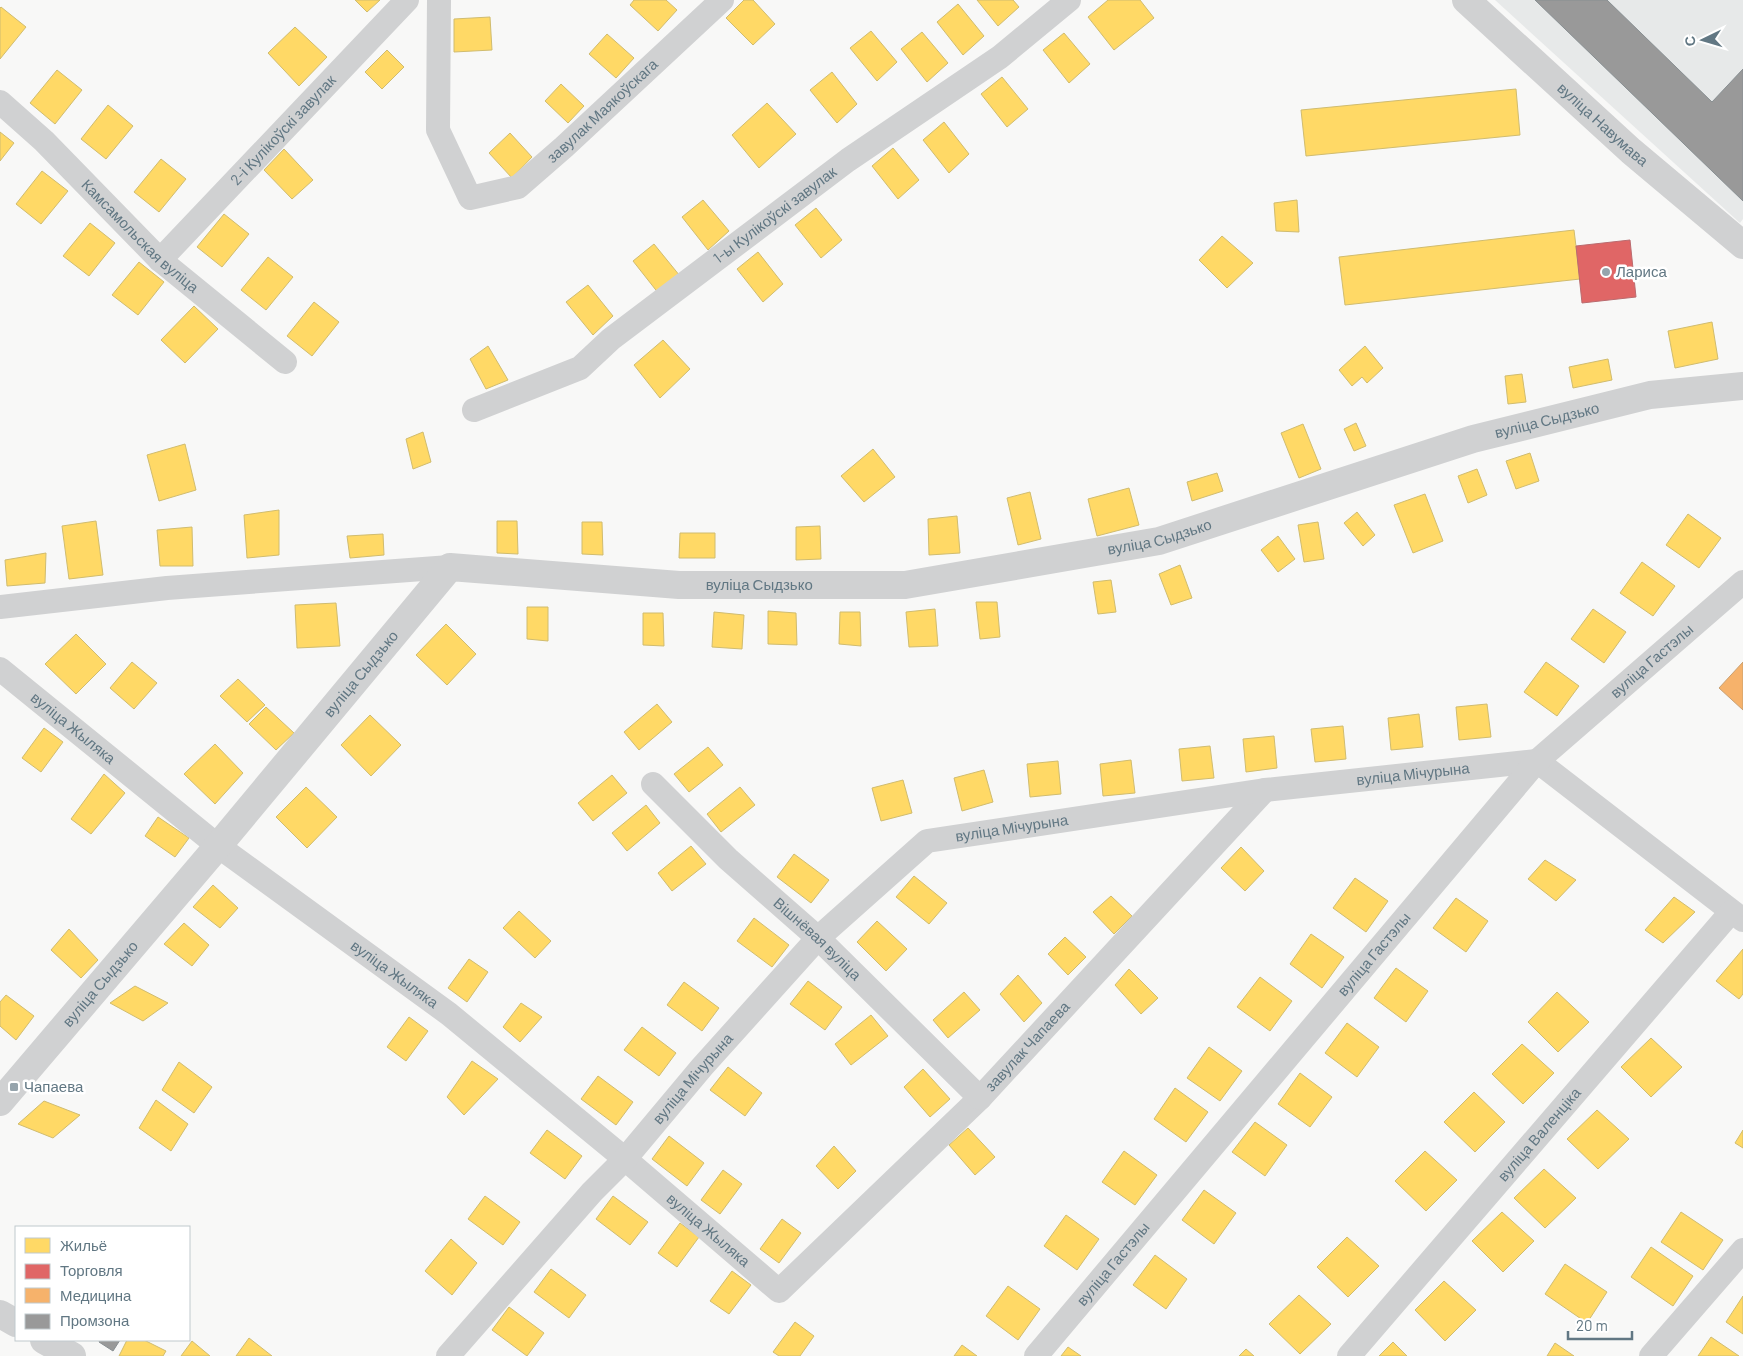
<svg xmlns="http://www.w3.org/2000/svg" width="1743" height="1356" font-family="Barlow,sans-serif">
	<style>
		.built { fill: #e7e9e9 }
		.homes { fill: #ffd966; stroke: #d0bc6f }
		.shops { fill: #e06666; stroke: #ba6b6f }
		.health { fill: #f6b26b; stroke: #c9a072 }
		.industry { fill: #999; stroke: #888f92 }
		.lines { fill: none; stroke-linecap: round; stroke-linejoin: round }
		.minor { stroke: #d0d1d2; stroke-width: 24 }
		.tertiary { stroke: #d0d1d2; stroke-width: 28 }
		.poi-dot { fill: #96a4ac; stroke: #fff; stroke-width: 2 }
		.labels { text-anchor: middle; stroke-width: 5; stroke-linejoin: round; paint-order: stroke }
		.street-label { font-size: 15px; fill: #617783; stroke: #fff }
		.poi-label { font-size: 15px; fill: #617783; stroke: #fff; text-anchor: start }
	</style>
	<rect width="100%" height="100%" fill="#f8f8f7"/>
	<path class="built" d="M1495,0h248v219l-3,4z"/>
	<g class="homes">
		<path d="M355,0h25l-13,12z"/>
		<path d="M634,0h32l11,10 -19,21 -28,-26z"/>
		<path d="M744,0h9l22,24 -22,21 -27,-27z"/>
		<path d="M977,0h36l6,7 -21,19z"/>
		<path d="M1108,0h32l14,18 -40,32 -26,-33z"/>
		<path d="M958,4l26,32 -21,19 -26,-33z"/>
		<path d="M1,7l25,20 -26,32v-51z"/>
		<path d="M490,17l2,33 -38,2v-33z"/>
		<path d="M295,27l32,30 -28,29 -31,-33z"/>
		<path d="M871,31l26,31 -20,19 -27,-33z"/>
		<path d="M922,32l26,31 -21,19 -26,-33z"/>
		<path d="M1064,33l26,31 -21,19 -26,-33z"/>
		<path d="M607,34l27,24 -18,20 -27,-24z"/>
		<path d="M387,50l17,17 -22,22 -17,-17z"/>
		<path d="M57,70l25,20 -27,34 -25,-21z"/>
		<path d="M832,72l25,32 -20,19 -27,-33z"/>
		<path d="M1002,77l26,32 -21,18 -26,-33z"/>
		<path d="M561,84l23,22 -16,17 -23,-22z"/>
		<path d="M1516,89l4,46 -214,21 -5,-46z"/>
		<path d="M767,103l29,31 -37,34 -27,-33z"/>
		<path d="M108,105l25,21 -27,33 -25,-20z"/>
		<path d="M944,122l25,32 -20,19 -26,-33z"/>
		<path d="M0,132l14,11 -14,18z"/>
		<path d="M510,133l22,24 -20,21 -23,-25z"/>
		<path d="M893,148l26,32 -21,19 -26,-33z"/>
		<path d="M284,149l29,31 -21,19 -28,-29z"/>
		<path d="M161,159l25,20 -27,33 -25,-20z"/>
		<path d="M42,171l26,20 -27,33 -25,-20z"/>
		<path d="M703,200l26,31 -21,19 -26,-33z"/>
		<path d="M1297,200l2,32 -23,-1 -2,-28z"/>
		<path d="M816,208l26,32 -21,18 -26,-33z"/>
		<path d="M224,214l25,20 -27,33 -25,-20z"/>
		<path d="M90,223l25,20 -26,33 -26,-20z"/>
		<path d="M1574,230l6,49 -235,26 -6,-48z"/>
		<path d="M1222,236l31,27 -26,25 -28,-28z"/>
		<path d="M654,244l26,32 -21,18 -26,-33z"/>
		<path d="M758,252l25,32 -20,18 -26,-33z"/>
		<path d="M268,257l25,20 -27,33 -25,-20z"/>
		<path d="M139,262l25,20 -26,33 -26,-20z"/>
		<path d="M588,285l25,31 -20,19 -27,-33z"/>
		<path d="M314,302l25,20 -27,34 -25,-20z"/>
		<path d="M194,306l24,23 -33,34 -24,-23z"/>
		<path d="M1712,322l6,37 -43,9 -7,-37z"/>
		<path d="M663,340l27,29 -30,29 -26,-33z"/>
		<path d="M488,346l20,34 -22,9 -16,-30z"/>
		<path d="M1365,346l18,22 -16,15 -5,-6 -10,9 -13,-16z"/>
		<path d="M1608,359l4,21 -39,8 -4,-21z"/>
		<path d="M1522,374l4,28 -18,2 -3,-28z"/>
		<path d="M1356,423l10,23 -12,5 -10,-22z"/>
		<path d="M1303,424l18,45 -22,9 -18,-45z"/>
		<path d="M423,432l8,30 -18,7 -7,-30z"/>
		<path d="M185,444l11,46 -37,11 -12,-46z"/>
		<path d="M873,449l22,28 -31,25 -23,-26z"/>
		<path d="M1530,453l9,28 -23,8 -10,-28z"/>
		<path d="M1477,469l10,26 -19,8 -10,-27z"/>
		<path d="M1217,473l6,18 -31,10 -5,-19z"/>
		<path d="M1129,488l10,37 -42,11 -9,-37z"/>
		<path d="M1030,492l11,47 -23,6 -11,-47z"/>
		<path d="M1425,494l18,47 -30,12 -19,-48z"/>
		<path d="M279,510v45l-32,3 -3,-43z"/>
		<path d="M1357,512l18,23 -12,11 -19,-23z"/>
		<path d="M1688,514l33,24 -22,30 -33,-23z"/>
		<path d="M957,516l3,37 -31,2 -1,-36z"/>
		<path d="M96,521l7,54 -34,4 -7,-53z"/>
		<path d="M497,521h20l1,33 -21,-1z"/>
		<path d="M582,522h20l1,33 -21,-1z"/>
		<path d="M1318,522l6,37 -20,3 -6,-37z"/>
		<path d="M820,526l1,33 -25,1v-33z"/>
		<path d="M192,527l1,39h-33l-3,-36z"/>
		<path d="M680,533h35v25h-36z"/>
		<path d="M383,534l1,21 -34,3 -3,-22z"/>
		<path d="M1278,536l17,23 -17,13 -17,-22z"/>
		<path d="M46,553l-1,30 -38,3 -2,-26z"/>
		<path d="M1642,562l33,24 -22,30 -33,-23z"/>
		<path d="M1180,565l12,33 -21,7 -12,-31z"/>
		<path d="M1111,580l5,32 -18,2 -5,-32z"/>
		<path d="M976,602h21l3,35 -20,2z"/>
		<path d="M336,603l4,43 -43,2 -2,-43z"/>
		<path d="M527,607h21v34l-21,-2z"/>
		<path d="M935,609l3,37 -29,1 -3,-35z"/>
		<path d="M1593,609l33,23 -22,31 -33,-24z"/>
		<path d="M768,611l28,2 1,32 -29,-1z"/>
		<path d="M714,612l30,3 -2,34 -30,-2z"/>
		<path d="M840,612h20l1,34 -22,-2z"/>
		<path d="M643,613h20l1,33 -21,-1z"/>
		<path d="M446,624l30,30 -29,31 -31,-30z"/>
		<path d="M76,634l30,30 -30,30 -31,-30z"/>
		<path d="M132,662l25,21 -23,26 -24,-21z"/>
		<path d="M1546,662l33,24 -22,30 -33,-24z"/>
		<path d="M238,679l27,26 -18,17 -27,-26z"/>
		<path d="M657,704l15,18 -33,28 -15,-18z"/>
		<path d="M1487,704l4,33 -32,3 -3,-33z"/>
		<path d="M266,707l28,26 -18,17 -27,-26z"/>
		<path d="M1419,714l4,33 -32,3 -3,-32z"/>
		<path d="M370,715l31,30 -30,31 -30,-31z"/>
		<path d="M1343,726l3,33 -31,3 -4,-33z"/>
		<path d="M44,728l19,14 -22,30 -19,-14z"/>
		<path d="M1274,736l3,32 -31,4 -3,-33z"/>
		<path d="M215,744l28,29 -28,31 -31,-30z"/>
		<path d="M1210,746l4,32 -32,3 -3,-32z"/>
		<path d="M708,747l15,18 -34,27 -15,-18z"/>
		<path d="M1131,760l4,33 -32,3 -3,-32z"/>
		<path d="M1058,761l3,33 -31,3 -3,-33z"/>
		<path d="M984,770l9,32 -31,9 -8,-33z"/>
		<path d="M104,774l21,19 -34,41 -20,-15z"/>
		<path d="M612,775l15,18 -34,28 -15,-18z"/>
		<path d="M903,780l9,33 -31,8 -9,-33z"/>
		<path d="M306,787l31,30 -30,31 -31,-31z"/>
		<path d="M740,787l15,18 -34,27 -14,-18z"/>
		<path d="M646,805l14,18 -33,28 -15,-18z"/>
		<path d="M158,817l31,21 -14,19 -30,-21z"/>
		<path d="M691,846l15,18 -34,27 -14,-18z"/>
		<path d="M1241,847l23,24 -19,20 -24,-23z"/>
		<path d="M794,854l35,26 -18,23 -34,-26z"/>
		<path d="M1545,860l31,20 -20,21 -28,-22z"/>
		<path d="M914,876l33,27 -18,21 -33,-27z"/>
		<path d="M1355,878l33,23 -22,31 -33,-24z"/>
		<path d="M213,885l25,23 -18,20 -27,-21z"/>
		<path d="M1111,896l21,20 -18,18 -21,-22z"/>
		<path d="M1674,897l21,15 -32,31 -18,-13z"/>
		<path d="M1456,898l32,23 -22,31 -33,-24z"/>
		<path d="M519,911l32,30 -16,17 -32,-30z"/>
		<path d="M754,918l35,27 -17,22 -35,-26z"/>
		<path d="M877,921l30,28 -21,22 -29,-29z"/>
		<path d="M184,923l25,22 -17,21 -28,-22z"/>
		<path d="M69,929l29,31 -17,18 -30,-28z"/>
		<path d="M1311,934l33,23 -22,31 -32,-24z"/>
		<path d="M1065,937l21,20 -18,18 -20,-21z"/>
		<path d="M1743,949v45l-4,5 -23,-18z"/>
		<path d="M469,959l19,13 -21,30 -19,-14z"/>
		<path d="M1396,968l32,23 -22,31 -32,-24z"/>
		<path d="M1129,969l29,29 -17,16 -26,-29z"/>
		<path d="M1018,975l24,28 -18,19 -24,-28z"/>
		<path d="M1260,977l32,24 -22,30 -33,-24z"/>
		<path d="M808,981l34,26 -17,23 -35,-26z"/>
		<path d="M684,982l35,26 -17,23 -35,-26z"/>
		<path d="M135,986l33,17 -25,18 -33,-18z"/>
		<path d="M964,992l16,18 -32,28 -15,-18z"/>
		<path d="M1557,992l32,30 -31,30 -30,-30z"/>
		<path d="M6,995l28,21 -18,24 -16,-14v-24z"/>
		<path d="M521,1003l21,14 -22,25 -17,-15z"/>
		<path d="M871,1015l17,21 -37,29 -16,-21z"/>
		<path d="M409,1017l19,14 -22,30 -19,-14z"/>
		<path d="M1347,1023l32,24 -22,30 -32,-24z"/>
		<path d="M642,1027l34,26 -17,23 -35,-26z"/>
		<path d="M1651,1038l31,29 -31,30 -30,-30z"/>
		<path d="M1522,1044l32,29 -31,31 -31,-30z"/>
		<path d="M1209,1047l33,24 -22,30 -33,-23z"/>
		<path d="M472,1061l26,18 -34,36 -17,-18z"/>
		<path d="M179,1062l33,25 -18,26 -32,-23z"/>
		<path d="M728,1067l34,26 -17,23 -35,-26z"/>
		<path d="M923,1069l27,30 -20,18 -26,-30z"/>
		<path d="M1300,1073l32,24 -22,30 -32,-23z"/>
		<path d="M598,1076l35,26 -17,23 -35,-26z"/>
		<path d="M1175,1088l33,24 -22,30 -32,-23z"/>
		<path d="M1474,1092l31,30 -30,30 -31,-30z"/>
		<path d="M156,1100l32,24 -17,27 -32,-23z"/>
		<path d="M44,1101l36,14 -27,23 -35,-14z"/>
		<path d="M1597,1110l32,29 -31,30 -31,-30z"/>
		<path d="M1255,1122l32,23 -22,31 -33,-24z"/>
		<path d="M968,1128l27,29 -20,18 -26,-30z"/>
		<path d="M547,1130l35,26 -17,23 -35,-26z"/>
		<path d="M1743,1130v18l-8,-5z"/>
		<path d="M669,1136l35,27 -17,23 -35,-27z"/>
		<path d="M834,1146l22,25 -18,18 -22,-23z"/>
		<path d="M1124,1151l33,24 -22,30 -33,-23z"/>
		<path d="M1425,1151l32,29 -31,31 -31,-30z"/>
		<path d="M1544,1169l32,29 -31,30 -31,-30z"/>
		<path d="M723,1170l19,14 -22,30 -19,-14z"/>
		<path d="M1204,1190l32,23 -22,31 -32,-24z"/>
		<path d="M485,1196l35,26 -17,23 -35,-26z"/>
		<path d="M613,1196l35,26 -18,23 -34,-26z"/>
		<path d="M1502,1212l32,29 -31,31 -31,-31z"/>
		<path d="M1681,1212l42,28 -20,30 -42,-28z"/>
		<path d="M1066,1215l33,24 -22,31 -33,-24z"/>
		<path d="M782,1219l19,14 -22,30 -19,-14z"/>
		<path d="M680,1223l19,14 -22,30 -19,-14z"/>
		<path d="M1347,1237l32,29 -31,31 -31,-30z"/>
		<path d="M451,1239l26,24 -25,32 -27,-24z"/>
		<path d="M1651,1247l42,29 -20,30 -42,-29z"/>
		<path d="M1155,1255l32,24 -21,30 -33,-24z"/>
		<path d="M1565,1264l42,28 -20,31 -42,-29z"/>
		<path d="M551,1269l35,26 -17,23 -35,-26z"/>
		<path d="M732,1271l19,14 -22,29 -19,-13z"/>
		<path d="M1444,1281l32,29 -31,31 -30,-31z"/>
		<path d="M1008,1286l32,23 -22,31 -32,-24z"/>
		<path d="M1299,1295l32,29 -31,30 -31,-30z"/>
		<path d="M1743,1296v38l-17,-12z"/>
		<path d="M509,1307l35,26 -17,23 -35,-26z"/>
		<path d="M795,1322l19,14 -14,20h-21l-6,-4z"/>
		<path d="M1711,1337l28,19h-41z"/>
		<path d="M249,1338l23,18h-36z"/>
		<path d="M127,1340h17l22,11 -3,5h-44z"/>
		<path d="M192,1341l18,15h-29z"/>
		<path d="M1393,1342l14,14h-28z"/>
		<path d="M1555,1343l19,13h-27z"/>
		<path d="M962,1345l15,11h-23z"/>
		<path d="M1068,1347l13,9h-20z"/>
		<path d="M1246,1349l8,7h-15z"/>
	</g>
	<path class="shops" d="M1630,240l6,57 -54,6 -6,-57z"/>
	<path class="health" d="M1743,662v48l-24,-22z"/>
	<g class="industry">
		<path d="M1535,0h72l105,102 31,-33v132z"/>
		<path d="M100,1340h20l-7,11 -14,-9z"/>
	</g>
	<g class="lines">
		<g class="minor">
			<path id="s1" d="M439,0l-1,130 32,68 48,-11 46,-40 158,-147"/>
			<path id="s2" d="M0,102l44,39 116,119 125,102"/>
			<path id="s3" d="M160,260l247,-260"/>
			<path id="s4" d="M474,410l106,-42 31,-29 237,-179 152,-103 69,-57"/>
			<path d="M0,607l167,-19 283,-21"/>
			<path id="s5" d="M0,669l218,177 231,168 176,145 154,132 201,-193 285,-308"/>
			<path id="s6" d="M653,784l75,75 90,79 162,160"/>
			<path id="s7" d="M448,1356l144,-164 33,-33 77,-92 116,-129 109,-97 338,-51 272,-29 206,159"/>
			<path id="s8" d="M1036,1356l501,-595 206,-179"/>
			<path id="s9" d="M1349,1356l382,-444"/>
			<path d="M1651,1356l92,-106"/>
		</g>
		<g class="tertiary">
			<path id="s10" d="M1466,0l165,151 112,94"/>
			<path id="s11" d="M0,1102l218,-256 232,-279 229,18h226l254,-44 314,-102 177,-44 93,-9"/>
			<path d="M0,1314l16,9"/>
			<path d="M44,1340l28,16"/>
		</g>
	</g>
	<g class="poi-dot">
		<circle cx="1606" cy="272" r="5"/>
		<rect x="9" y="1082" width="10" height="10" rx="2.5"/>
	</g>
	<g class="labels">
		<g class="street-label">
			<text dy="5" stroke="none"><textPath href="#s1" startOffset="368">завулак Маякоўскага</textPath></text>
			<text dy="5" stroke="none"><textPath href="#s10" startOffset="185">вуліца Навумава</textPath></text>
			<text dy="5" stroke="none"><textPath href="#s3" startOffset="179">2-і Кулікоўскі завулак</textPath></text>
			<text dy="5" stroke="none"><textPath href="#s4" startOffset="362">1-ы Кулікоўскі завулак</textPath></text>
			<text dy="5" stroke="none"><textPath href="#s2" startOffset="194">Камсамольская вуліца</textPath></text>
			<text dy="5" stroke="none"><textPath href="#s11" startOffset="1819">вуліца Сыдзько</textPath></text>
			<text dy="5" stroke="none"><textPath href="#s11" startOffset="1414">вуліца Сыдзько</textPath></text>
			<text dy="5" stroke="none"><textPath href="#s11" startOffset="1009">вуліца Сыдзько</textPath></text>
			<text dy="5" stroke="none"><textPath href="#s8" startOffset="930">вуліца Гастэлы</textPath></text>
			<text dy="5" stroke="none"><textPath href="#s11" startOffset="560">вуліца Сыдзько</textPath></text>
			<text dy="5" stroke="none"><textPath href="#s5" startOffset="94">вуліца Жыляка</textPath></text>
			<text dy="5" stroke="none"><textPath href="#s7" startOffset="1195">вуліца Мічурына</textPath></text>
			<text dy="5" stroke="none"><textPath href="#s7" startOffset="790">вуліца Мічурына</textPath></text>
			<text dy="5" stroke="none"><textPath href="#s6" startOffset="226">Вішнёвая вуліца</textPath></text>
			<text dy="5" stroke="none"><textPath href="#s8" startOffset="525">вуліца Гастэлы</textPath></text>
			<text dy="5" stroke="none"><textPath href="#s5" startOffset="499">вуліца Жыляка</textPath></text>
			<text dy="5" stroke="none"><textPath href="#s11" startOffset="155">вуліца Сыдзько</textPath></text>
			<text dy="5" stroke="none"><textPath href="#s5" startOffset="1346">завулак Чапаева</textPath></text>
			<text dy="5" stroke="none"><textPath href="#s7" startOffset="370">вуліца Мічурына</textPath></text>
			<text dy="5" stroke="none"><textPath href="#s9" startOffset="292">вуліца Валенціка</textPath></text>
			<text dy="5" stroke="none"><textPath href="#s5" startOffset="904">вуліца Жыляка</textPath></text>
			<text dy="5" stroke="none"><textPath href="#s8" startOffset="120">вуліца Гастэлы</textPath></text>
		</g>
		<g class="poi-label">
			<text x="1616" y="277">Лариса</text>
			<text x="24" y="1092">Чапаева</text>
		</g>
	</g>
	<rect x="15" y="1226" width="175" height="115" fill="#ffffff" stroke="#c0c9cd"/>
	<rect x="25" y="1238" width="25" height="15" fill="#ffd966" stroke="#c0c9cd"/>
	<text x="60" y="1251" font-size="15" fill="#617783">Жильё</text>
	<rect x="25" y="1264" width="25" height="15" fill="#e06666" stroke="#c0c9cd"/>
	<text x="60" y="1276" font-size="15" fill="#617783">Торговля</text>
	<rect x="25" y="1288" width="25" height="15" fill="#f6b26b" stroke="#c0c9cd"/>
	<text x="60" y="1301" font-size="15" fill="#617783">Медицина</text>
	<rect x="25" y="1314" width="25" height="15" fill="#999999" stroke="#c0c9cd"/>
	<text x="60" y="1326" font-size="15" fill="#617783">Промзона</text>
	<g transform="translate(1703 40) rotate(265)" stroke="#ffffff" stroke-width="4" paint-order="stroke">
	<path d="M0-4L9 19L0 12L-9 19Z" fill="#617783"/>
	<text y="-8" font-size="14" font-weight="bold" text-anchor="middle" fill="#617783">С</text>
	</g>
	<path d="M1568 1331v8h64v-8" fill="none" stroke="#617783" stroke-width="2.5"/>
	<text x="1576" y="1331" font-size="15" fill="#617783" stroke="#ffffff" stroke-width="4" paint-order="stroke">20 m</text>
</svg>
